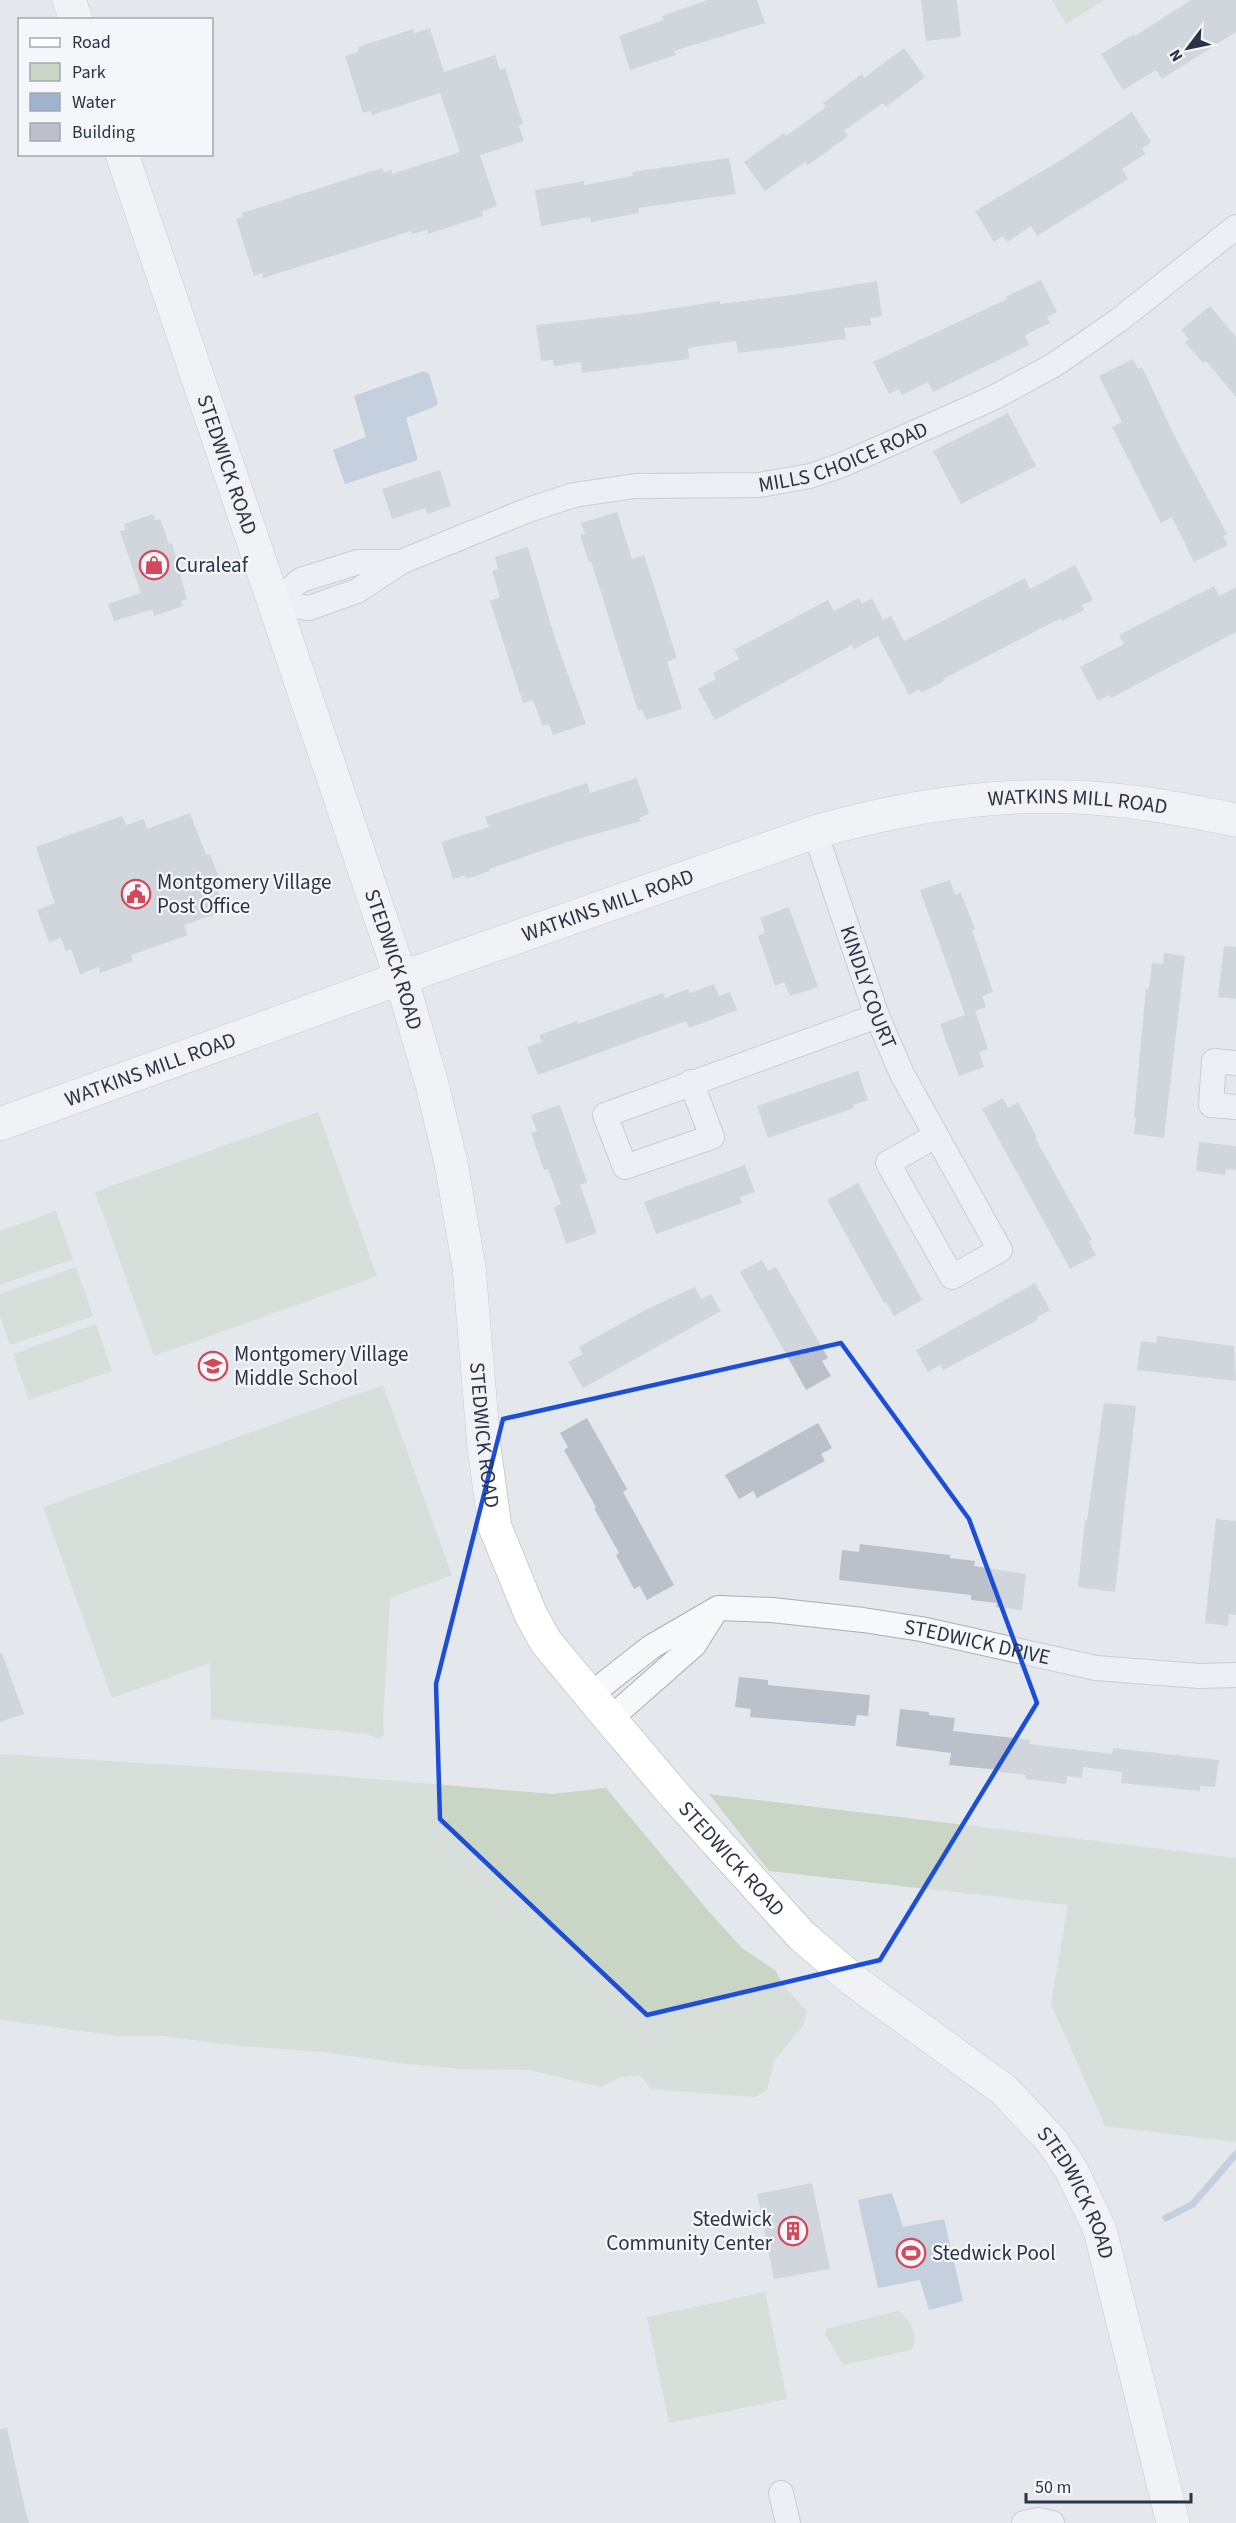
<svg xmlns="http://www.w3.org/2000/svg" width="1236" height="2523" font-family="'Source Sans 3',sans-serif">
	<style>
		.green { fill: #c9d6c5 }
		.water { fill: #9fb4cc }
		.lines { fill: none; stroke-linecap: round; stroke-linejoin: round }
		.stream { stroke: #9fb4cc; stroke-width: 7 }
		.building { fill: #bbc0ca }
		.street-casing { stroke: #a9aeb7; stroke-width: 26 }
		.secondary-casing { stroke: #a9aeb7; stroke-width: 34 }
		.street { stroke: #f7f8fa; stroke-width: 24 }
		.secondary { stroke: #fff; stroke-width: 33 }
		.marked { fill: none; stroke: #1d4ed8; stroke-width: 4.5; stroke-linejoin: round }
		.labels { text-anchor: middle; stroke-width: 4.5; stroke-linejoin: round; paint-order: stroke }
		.street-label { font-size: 21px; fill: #2b3445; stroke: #f4f6f9 }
		.poi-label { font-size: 21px; fill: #2b3445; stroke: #f4f6f9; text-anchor: start }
	</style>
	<rect width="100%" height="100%" fill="#e4e7ec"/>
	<g class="green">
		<path d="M1052,0h52l-38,24z"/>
		<path d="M318,1112l59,164 -223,80 -59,-164z"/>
		<path d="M56,1211l17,48 -73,26v-54z"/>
		<path d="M76,1267l17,49 -83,29 -10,-29v-22z"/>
		<path d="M96,1324l16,47 -83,29 -16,-46z"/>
		<path d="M383,1385l69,190 -62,23 -7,125 1,12 -5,4 -11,-5 -157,-15 -1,-56 -98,35 -69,-191z"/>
		<path d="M0,1754l315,20 237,20 54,-6 105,126 31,34 34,23 6,13 25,27 -4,15 -29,35 -7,29 -12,7 -104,-8 -11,-14 -22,3 -17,9 -72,-17 -68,-1 -63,-6 -74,-11 -85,-6 -76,-10h-43l-120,-16z"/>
		<path d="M709,1794l527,64v284l-131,-16 -54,-122 17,-99 -299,-34z"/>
		<path d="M765,2292l22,107 -118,24 -22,-106z"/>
		<path d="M898,2311c13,7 20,26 14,39l-69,15 -18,-31 1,-5z"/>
	</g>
	<g class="water">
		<path d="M424,371l5,3 9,29 -2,3 -30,12 12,42 -73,24 -12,-34 33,-13 -12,-41z"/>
		<path d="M892,2193l11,34 41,-8 19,82 -34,9 -9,-30 -42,8 -20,-88z"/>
	</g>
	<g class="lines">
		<path class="stream" d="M1166,2218l27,-14 43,-50"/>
	</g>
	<g class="building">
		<path d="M708,0h49l8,23 -91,28 2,4 -46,15 -11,-34 45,-16 -2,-4z"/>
		<path d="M921,0h36l4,37 -35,4z"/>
		<path d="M1191,0h45v32l-74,47 -6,-9 -33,20 -22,-36 33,-20 1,2z"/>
		<path d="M430,28l14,44 51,-17 5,15 5,-2 18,56 -4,2 5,15 -44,14 17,51 -15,5 1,5 -55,18 -1,-4 -15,4 -1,-3 -148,47 -1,-5 -8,3 -18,-57 7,-2 -1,-4 140,-45 2,4 7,-2 1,4 68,-22 -20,-59 -68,22 -2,-4 -7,2 -18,-57 14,-4 -1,-5 55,-18 2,4z"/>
		<path d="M904,48l21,29 -39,30 -3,-4 -39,28 4,5 -40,29 -3,-3 -40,29 -21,-29 40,-29 2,3 40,-29 -3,-4 39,-29 2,4z"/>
		<path d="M1132,112l19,30 -9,6 3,6 -23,15 6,10 -91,57 -6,-10 -24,16 -4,-6 -9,6 -19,-31 91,-54z"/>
		<path d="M729,158l7,36 -98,14 1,5 -48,9 -1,-5 -49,9 -6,-36 49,-9v4l49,-9 -1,-4z"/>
		<path d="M1041,280l16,32 -10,5 3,6 -25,12 4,10 -96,47 -5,-10 -26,13 -3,-6 -10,5 -16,-32 134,-63 -1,-2 3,-2z"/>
		<path d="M877,281l5,35 -12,2 1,7 -27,3 2,11 -108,14 -2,-12 -48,7 1,11 -107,14 -1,-11 -27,4 -1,-6 -12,1 -5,-36 107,-12 77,-12v3l79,-10z"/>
		<path d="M1210,306l26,31v60l-30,-36 -3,2 -18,-21 4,-3 -8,-9z"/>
		<path d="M1133,359l5,10 4,-2 34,72 51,95 -4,2 5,9 -34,17 -22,-45 -11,6 -49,-96 10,-5 -23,-46z"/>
		<path d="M1008,413l28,53 -75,38 -28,-53z"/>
		<path d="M440,470l11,36 -24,8 -2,-6 -33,11 -10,-30z"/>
		<path d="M617,512l15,47 12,-4 33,103 -10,4 15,47 -36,11 -4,-11 -4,2 -47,-150 -2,1 -9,-27 5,-1 -4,-11z"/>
		<path d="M153,514l2,6 5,-1 9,25 3,-1 15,56 -6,2 2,5 -29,10 -1,-6 -6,1 -33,10 -6,-17 33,-11 -21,-62 6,-1 -2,-6z"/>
		<path d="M528,547l27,92 31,85 -33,11 -4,-11 -6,2 -10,-26 -10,3 -33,-102 10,-4 -8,-26 6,-2 -3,-12z"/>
		<path d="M1075,565l18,35 -11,5 2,5 -22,11 -1,-3 -118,61 1,2 -23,12 -2,-4 -10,6 -31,-59 -24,13 -2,-4 -137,75 -17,-31 18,-10 -3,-6 26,-14 -5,-9 94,-50 6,11 25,-13 3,6 10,-6 11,22 8,-4 13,25 121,-63 5,11z"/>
		<path d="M1214,586l5,10 17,-9v45l-125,66 -2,-3 -11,6 -18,-34 44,-23 -5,-9z"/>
		<path d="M637,778l12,36 -10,4 2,3 -77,22 -75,26 1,2 -24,8 -1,-4 -12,4 -12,-37 48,-15 -4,-10 102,-34 3,10z"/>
		<path d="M190,813l16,42 4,-1 11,30 -5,2 9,25 -41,14 4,10 -57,20 2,6 -33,12 -1,-6 -19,7 -9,-25 -5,2 -5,-13 -12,4 -12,-32 18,-7 -19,-56 86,-31 4,9 18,-6 3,10z"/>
		<path d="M950,880l5,15 6,-2 14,36 -3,1 21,62 -11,4 4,11 -19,7 8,-3 13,38 -9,3 5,15 -25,9 -19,-52 25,-9 -45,-125z"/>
		<path d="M789,907l29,80 -28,9 -6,-14 -9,4 -17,-50 7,-3 -5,-15z"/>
		<path d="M1224,946l12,1v52l-18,-2z"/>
		<path d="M1164,953l21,3 -21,182 -30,-4 2,-16 -2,-1 12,-128h3l3,-26 11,1z"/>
		<path d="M714,984l5,12 11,-4 7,18 -48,18 -3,-7 -148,54 -11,-28 15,-5 -3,-7 38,-14 1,3 85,-31 2,5 23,-9 2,4z"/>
		<path d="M858,1071l10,29 -15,5 1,3 -86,30 -11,-32z"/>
		<path d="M1003,1098l5,10 10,-6 19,35 -2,1 57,102 -3,1 7,14 -26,14 -88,-160z"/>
		<path d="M560,1105l27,77 -7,3 17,48 -31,11 -12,-37 7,-3 -13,-35 -4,1 -13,-37 6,-2 -6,-16z"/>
		<path d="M1199,1142l37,4v24l-10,-1 -1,6 -29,-4z"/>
		<path d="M745,1165l10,27 -15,5 2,6 -86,31 -12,-32z"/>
		<path d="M858,1183l64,117 -28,16 -8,-14 -2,1 -57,-103z"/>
		<path d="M762,1260l6,11 8,-4 52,91 -6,3 9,15 -25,14 -66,-118z"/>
		<path d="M1035,1283l15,27 -13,7 1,3 -95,50 -3,-5 -12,7 -12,-22z"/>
		<path d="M695,1287l6,12 10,-5 10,17 -138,77 -15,-26 15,-8 -4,-7 68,-38z"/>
		<path d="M1157,1336l77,10 2,35 -99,-11 4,-29 16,2z"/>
		<path d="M1104,1403l32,3 -21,186 -37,-5 7,-67h2z"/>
		<path d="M587,1418l40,71 -4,3 51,93 -27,15 -7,-14 -6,3 -18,-34 3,-2 -25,-45 2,-1 -32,-57 4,-3 -8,-14z"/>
		<path d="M818,1423l14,25 -11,6 4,7 -68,37 -4,-7 -14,8 -14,-24z"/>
		<path d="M1216,1519l20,2v94l-7,-1 -1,12 -23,-3z"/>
		<path d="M860,1544l90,11v3l25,3 -1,5 52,8 -4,36 -26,-3 1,-4 -26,-3v-5l-132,-15 3,-30 17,2z"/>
		<path d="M0,1653h2l22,61 -24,8z"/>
		<path d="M739,1677l29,3v5l102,10 -2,21 -11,-1 -2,11 -105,-9 1,-8 -16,-2z"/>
		<path d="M900,1709l29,3v3l26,3 -2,13 77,9 -1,4 83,10 1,-6 106,12 -4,27 -15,-1v5l-79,-8 1,-11 -39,-5 -1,11 -15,-2 -1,8 -41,-5 1,-4 -26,-3v-2l-51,-5 2,-12 -55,-7z"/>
		<path d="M812,2183l18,86 -56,10 -17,-85z"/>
		<path d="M7,2428l17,76 5,19h-29v-94z"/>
	</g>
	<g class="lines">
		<g class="street-casing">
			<g id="street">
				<path id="s1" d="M273,603l36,5 48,-17 44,-29 127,-52 46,-15 61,-9 124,-1 51,-9 32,-11 151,-67 61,-33 65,-45 117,-93"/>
				<path d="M273,603l28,-23 57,-18h43"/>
				<path id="s2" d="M815,832l62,184 25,58 98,176 -48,27 -64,-114 47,-27"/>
				<path d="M1236,1063l-22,-2 -3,44 25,2"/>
				<path d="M691,1082l21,55 -87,30 -20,-52 272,-99"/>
				<path id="s3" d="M590,1695l61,-48 67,-39 54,2 91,10 58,9 175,39 103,8 37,-1"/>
				<path d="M610,1719l84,-74 22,-35"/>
				<path d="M781,2493l7,30"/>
				<path d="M1024,2523l14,-3 14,3"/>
			</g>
		</g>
		<g class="secondary-casing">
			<g id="secondary">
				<path d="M69,0l7,20"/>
				<path id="s4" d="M122,154l279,824 31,106 19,79 18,104 15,180 11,80 36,88 15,27 64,77 67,79 124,137 52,45 151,110 47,50 20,29 29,61 73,293"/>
				<path id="s5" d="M0,1124l401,-146 414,-146c84,-24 170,-39 258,-35 55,2 109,12 163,23"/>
			</g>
		</g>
		<use href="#street" class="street"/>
		<use href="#secondary" class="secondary"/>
	</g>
	<path d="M0 0H1236V2523H0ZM841,1343l128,176 68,184 -157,257 -233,55 -207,-196 -4,-135 67,-265z" fill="#e4e7ec" fill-opacity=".55" fill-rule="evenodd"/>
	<path class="marked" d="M841,1343l128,176 68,184 -157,257 -233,55 -207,-196 -4,-135 67,-265z"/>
	<defs>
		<g id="shop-ring" transform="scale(1.5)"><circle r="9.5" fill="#f4f6f9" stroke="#d1495b" stroke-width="1.5"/><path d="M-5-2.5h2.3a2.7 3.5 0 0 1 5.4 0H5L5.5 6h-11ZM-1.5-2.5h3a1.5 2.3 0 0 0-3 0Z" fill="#d1495b"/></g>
		<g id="civic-ring" transform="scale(1.5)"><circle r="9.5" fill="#f4f6f9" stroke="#d1495b" stroke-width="1.5"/><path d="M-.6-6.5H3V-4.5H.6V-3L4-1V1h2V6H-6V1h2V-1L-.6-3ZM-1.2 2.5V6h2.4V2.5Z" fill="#d1495b"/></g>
		<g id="school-ring" transform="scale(1.5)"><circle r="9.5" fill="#f4f6f9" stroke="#d1495b" stroke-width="1.5"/><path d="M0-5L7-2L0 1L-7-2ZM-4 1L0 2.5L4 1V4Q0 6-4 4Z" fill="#d1495b"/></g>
		<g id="building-ring" transform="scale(1.5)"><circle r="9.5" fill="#f4f6f9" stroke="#d1495b" stroke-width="1.5"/><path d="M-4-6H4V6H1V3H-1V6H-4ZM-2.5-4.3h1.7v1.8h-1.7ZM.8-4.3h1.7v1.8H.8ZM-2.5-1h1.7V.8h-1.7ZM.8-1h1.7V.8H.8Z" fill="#d1495b"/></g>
		<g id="stadium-ring" transform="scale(1.5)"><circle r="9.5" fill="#f4f6f9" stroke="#d1495b" stroke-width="1.5"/><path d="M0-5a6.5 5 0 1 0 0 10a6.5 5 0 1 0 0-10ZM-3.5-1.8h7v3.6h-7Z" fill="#d1495b"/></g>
	</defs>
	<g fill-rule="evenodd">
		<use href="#shop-ring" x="154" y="565"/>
		<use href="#civic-ring" x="136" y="894"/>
		<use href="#school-ring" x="213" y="1366"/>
		<use href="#building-ring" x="793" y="2231"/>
		<use href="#stadium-ring" x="911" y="2253"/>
	</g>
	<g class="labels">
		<g class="street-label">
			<text dy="7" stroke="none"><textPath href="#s1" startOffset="600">MILLS CHOICE ROAD</textPath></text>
			<text dy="7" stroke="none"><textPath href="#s4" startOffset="328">STEDWICK ROAD</textPath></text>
			<text dy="7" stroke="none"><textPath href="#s5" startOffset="1132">WATKINS MILL ROAD</textPath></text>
			<text dy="7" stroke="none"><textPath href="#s5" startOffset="646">WATKINS MILL ROAD</textPath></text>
			<text dy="7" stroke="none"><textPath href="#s4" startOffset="850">STEDWICK ROAD</textPath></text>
			<text dy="7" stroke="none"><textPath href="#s2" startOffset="164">KINDLY COURT</textPath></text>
			<text dy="7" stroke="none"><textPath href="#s5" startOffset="160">WATKINS MILL ROAD</textPath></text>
			<text dy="7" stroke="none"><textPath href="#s4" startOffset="1336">STEDWICK ROAD</textPath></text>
			<text dy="7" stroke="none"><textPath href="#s3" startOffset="417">STEDWICK DRIVE</textPath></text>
			<text dy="7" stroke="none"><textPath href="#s4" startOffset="1840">STEDWICK ROAD</textPath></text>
			<text dy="7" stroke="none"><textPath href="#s4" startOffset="2326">STEDWICK ROAD</textPath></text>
		</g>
		<g class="poi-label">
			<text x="175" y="572">Curaleaf</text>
			<text x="157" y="889">Montgomery Village<tspan x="157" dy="24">Post Office</tspan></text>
			<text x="234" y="1361">Montgomery Village<tspan x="234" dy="24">Middle School</tspan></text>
			<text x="772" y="2226" text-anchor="end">Stedwick<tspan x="772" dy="24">Community Center</tspan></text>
			<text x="932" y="2260">Stedwick Pool</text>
		</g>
	</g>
	<rect x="18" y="18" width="195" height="138" fill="#f4f6f9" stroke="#a4a8b1" stroke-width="1.5"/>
	<rect x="30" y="38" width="30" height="9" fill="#ffffff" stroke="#a4a8b1" stroke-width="1.5"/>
	<text x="72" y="48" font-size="18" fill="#2b3445">Road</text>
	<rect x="30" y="63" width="30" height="18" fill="#c9d6c5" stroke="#a4a8b1" stroke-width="1.5"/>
	<text x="72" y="78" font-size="18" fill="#2b3445">Park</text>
	<rect x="30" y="93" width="30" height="18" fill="#9fb4cc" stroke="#a4a8b1" stroke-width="1.5"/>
	<text x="72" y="108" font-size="18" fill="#2b3445">Water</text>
	<rect x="30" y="123" width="30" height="18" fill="#bbc0ca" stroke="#a4a8b1" stroke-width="1.5"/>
	<text x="72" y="138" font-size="18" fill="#2b3445">Building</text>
	<g transform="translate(1188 48) rotate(238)" stroke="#f4f6f9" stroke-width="4.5" paint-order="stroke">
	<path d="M0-4.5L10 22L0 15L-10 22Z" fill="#2b3445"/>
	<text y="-9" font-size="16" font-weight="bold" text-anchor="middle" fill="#2b3445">N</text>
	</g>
	<path d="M1026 2493v9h165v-9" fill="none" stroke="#2b3445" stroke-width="3"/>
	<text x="1035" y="2493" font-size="18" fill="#2b3445" stroke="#f4f6f9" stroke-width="4.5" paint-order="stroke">50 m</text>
</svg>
